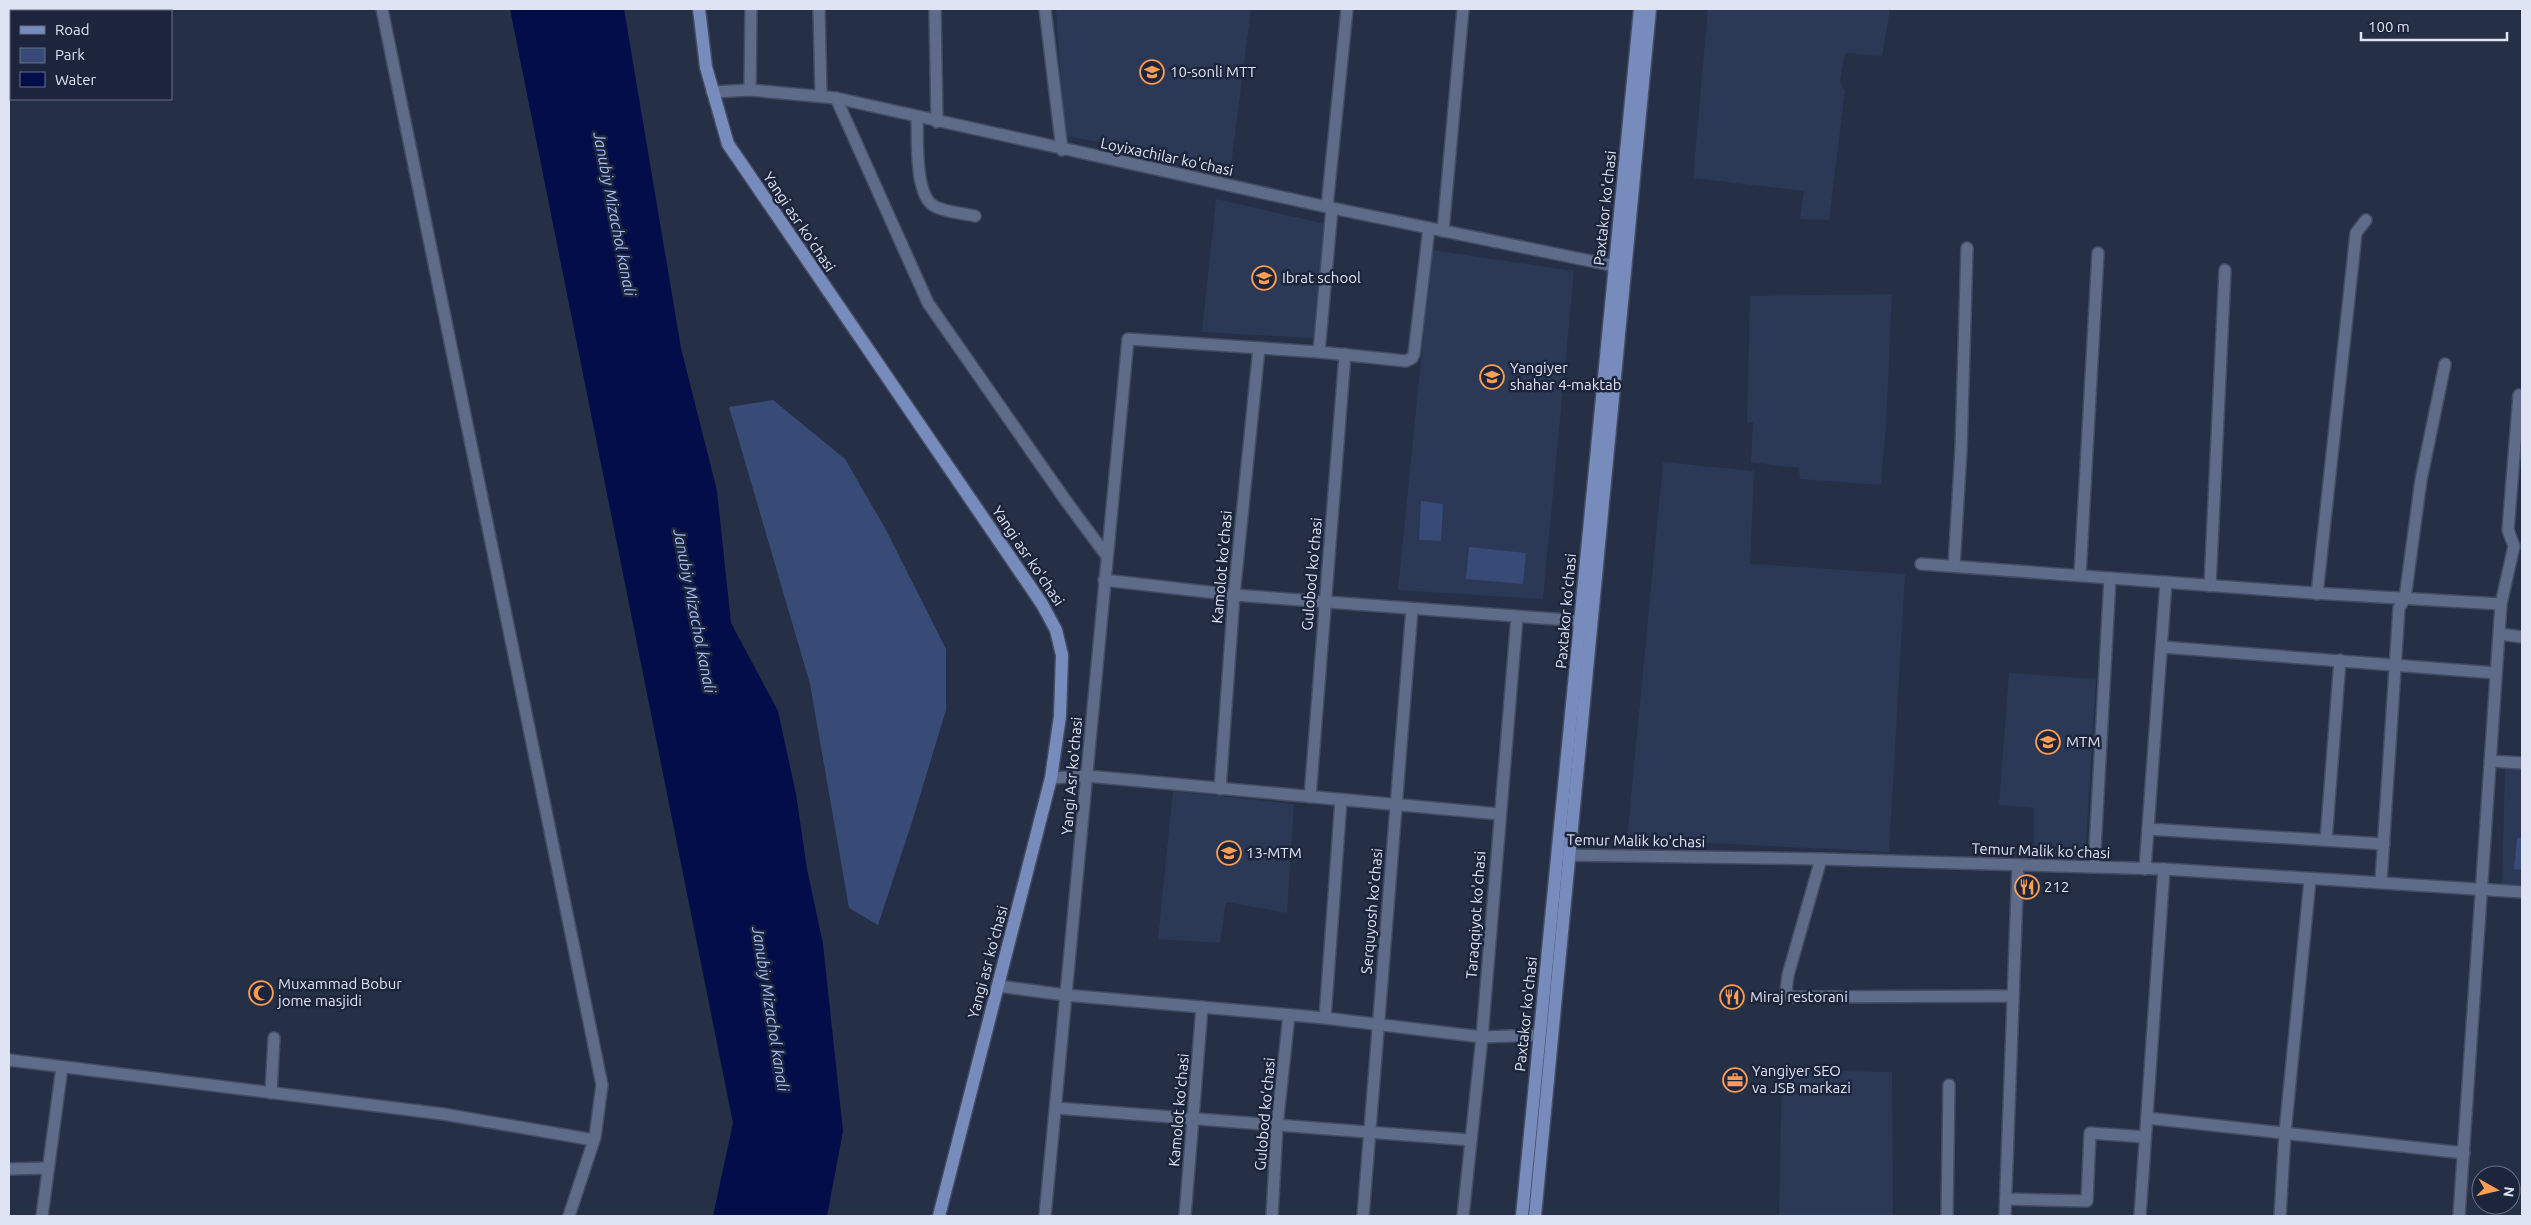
<svg xmlns="http://www.w3.org/2000/svg" width="2531" height="1225" font-family="Ubuntu,sans-serif">
	<style>
		.built { fill: #2c3956 }
		.green { fill: #384a76 }
		.water { fill: #030d4a }
		.lines { fill: none; stroke-linecap: round; stroke-linejoin: round }
		.street-casing { stroke: #434c62; stroke-width: 14 }
		.secondary-casing { stroke: #434c62; stroke-width: 15 }
		.street { stroke: #5e6b89; stroke-width: 11 }
		.secondary { stroke: #778cbc; stroke-width: 12 }
		.labels { text-anchor: middle; stroke-width: 5; stroke-linejoin: round; paint-order: stroke }
		.poi-label { font-size: 15px; fill: #dee4f4; stroke: #1c253b; text-anchor: start }
		.street-label { font-size: 15px; fill: #dee4f4; stroke: #1c253b }
		.water-label { font-size: 16px; font-style: italic; fill: #a6bff8; stroke: #1c253b }
	</style>
	<rect width="100%" height="100%" fill="#252f46"/>
	<g class="built">
		<path d="M1056,9h195l-20,156 -166,-29z"/>
		<path d="M1708,9h182l-8,47 -37,-3 -5,29 5,9 -16,129 -29,-1 4,-28 -111,-13z"/>
		<path d="M1216,199l110,25 -12,114 -112,-6z"/>
		<path d="M1432,250l142,21 -31,328 -145,-9z"/>
		<path d="M1892,294l-6,131 -5,60 -81,-6 -1,-11 -48,-6 2,-40 -6,1 3,-127z"/>
		<path d="M1663,462l91,9 -4,93 155,10 -16,278 -262,-13z"/>
		<path d="M2009,673l87,6 -11,180 -51,-4v-47l-35,-3z"/>
		<path d="M2505,769l17,1v116l-20,-1z"/>
		<path d="M1173,791l121,13 -7,109 -61,-11 -6,41 -62,-4z"/>
		<path d="M1782,1070l110,2 1,143 -114,1z"/>
	</g>
	<g class="green">
		<path d="M773,400l72,59 40,69 61,121v61l-34,112 -34,103 -29,-17 -39,-224 -81,-277z"/>
		<path d="M1421,501l22,3 -2,37 -22,-1z"/>
		<path d="M1469,547l57,6 -3,31 -57,-5z"/>
		<path d="M2517,838h5v32l-8,-1z"/>
	</g>
	<path class="water" d="M510,9h114l57,339 36,143 14,132 47,88 18,83 11,75 16,75 20,187 -16,85h-114l20,-93z"/>
	<g class="lines">
		<g class="street-casing">
			<g id="street">
				<path d="M382,9l220,1076 -7,52 -26,79"/>
				<path d="M819,9l2,86"/>
				<path d="M935,9l2,113"/>
				<path d="M1045,9l17,141"/>
				<path d="M750,90l1,-81"/>
				<path d="M712,92l38,-2 86,8 491,109 288,59"/>
				<path d="M836,98l92,205 138,198 40,54"/>
				<path d="M917,117c1,21 -3,77 17,89 10,6 28,7 41,10"/>
				<path d="M1327,207l20,-198"/>
				<path d="M1443,231l20,-222"/>
				<path d="M1319,352l13,-144"/>
				<path d="M1921,564l392,29 188,11"/>
				<path d="M1954,566l7,-116 6,-202"/>
				<path d="M2080,575l18,-322"/>
				<path d="M1104,580l130,15 348,26"/>
				<path d="M2210,586l15,-316"/>
				<path d="M2317,594l39,-361 10,-13"/>
				<path d="M2500,634l22,3"/>
				<path d="M2162,647l334,26"/>
				<path d="M2490,761l32,2"/>
				<path d="M1051,778l36,-2 412,38"/>
				<path d="M1220,789l14,-194 25,-247"/>
				<path d="M1310,797l35,-443"/>
				<path d="M2148,829l236,15"/>
				<path d="M2326,840l14,-180"/>
				<path d="M1560,855l261,4 343,10 358,23"/>
				<path d="M1821,859l-33,116 -2,16 5,6 222,-1"/>
				<path d="M2094,867l16,-289"/>
				<path d="M2145,869l21,-287"/>
				<path d="M2381,881l18,-273 6,-10 16,-118 24,-116"/>
				<path d="M998,986l67,9 260,23 157,19 58,-2"/>
				<path d="M1325,1018l16,-218"/>
				<path d="M9,1060l434,54 151,26"/>
				<path d="M271,1093l3,-55"/>
				<path d="M1056,1108l415,32"/>
				<path d="M2147,1118l317,35"/>
				<path d="M9,1169l39,-1"/>
				<path d="M2006,1199l81,2 3,-68 55,4"/>
				<path d="M42,1216l20,-149"/>
				<path d="M1045,1216l83,-877 191,13 87,9 6,-3 2,-4 15,-126"/>
				<path d="M1185,1216l17,-209"/>
				<path d="M1272,1216l5,-90 12,-111"/>
				<path d="M1363,1216l49,-607"/>
				<path d="M1463,1216l19,-179 35,-420"/>
				<path d="M1947,1216l2,-131"/>
				<path d="M2005,1216l13,-351"/>
				<path d="M2140,1216l24,-347"/>
				<path d="M2280,1216l5,-83 25,-253"/>
				<path d="M2459,1216l42,-612 13,-58 -6,-16 11,-135"/>
			</g>
		</g>
		<g class="secondary-casing">
			<g id="secondary">
				<path d="M699,9l7,58 22,77 314,460 14,26 6,25 -2,61 -9,62 -112,438"/>
				<path d="M1522,1216l118,-1207"/>
				<path d="M1535,1216l115,-1207"/>
			</g>
		</g>
		<use href="#street" class="street"/>
		<use href="#secondary" class="secondary"/>
	</g>
	<defs>
		<g id="school-ring" transform="scale(1.25)"><circle r="9.5" fill="#1c253b" stroke="#fc9d54" stroke-width="1.5"/><path d="M0-5L7-2L0 1L-7-2ZM-4 1L0 2.5L4 1V4Q0 6-4 4Z" fill="#fc9d54"/></g>
		<g id="restaurant-ring" transform="scale(1.25)"><circle r="9.5" fill="#1c253b" stroke="#fc9d54" stroke-width="1.5"/><path d="M-5-6h1v4h1v-4h1v4h1v-4h1v5L-1.5 .5V6h-2V.5L-5-1ZM5-6V6H3V1.5H1.5Q1.5-4 5-6Z" fill="#fc9d54"/></g>
		<g id="mosque-ring" transform="scale(1.25)"><circle r="9.5" fill="#1c253b" stroke="#fc9d54" stroke-width="1.5"/><path d="M3.5-4.9A6 6 0 1 0 3.5 4.9A5 5 0 1 1 3.5-4.9Z" fill="#fc9d54"/></g>
		<g id="office-ring" transform="scale(1.25)"><circle r="9.5" fill="#1c253b" stroke="#fc9d54" stroke-width="1.5"/><path d="M-6-3h4V-5.5h4V-3h4V5H-6ZM-1-4.5V-3h2v-1.5ZM-6 0V1H6V0Z" fill="#fc9d54"/></g>
	</defs>
	<g fill-rule="evenodd">
		<use href="#school-ring" x="1152" y="72"/>
		<use href="#school-ring" x="1264" y="278"/>
		<use href="#school-ring" x="1492" y="377"/>
		<use href="#school-ring" x="2048" y="742"/>
		<use href="#school-ring" x="1229" y="853"/>
		<use href="#restaurant-ring" x="2027" y="887"/>
		<use href="#mosque-ring" x="261" y="993"/>
		<use href="#restaurant-ring" x="1732" y="997"/>
		<use href="#office-ring" x="1735" y="1080"/>
	</g>
	<g class="labels">
		<g class="poi-label">
			<text x="1170" y="77">10-sonli MTT</text>
			<text x="1282" y="283">Ibrat school</text>
			<text x="1510" y="373">Yangiyer<tspan x="1510" dy="17">shahar 4-maktab</tspan></text>
			<text x="2066" y="747">MTM</text>
			<text x="1246" y="858">13-MTM</text>
			<text x="2044" y="892">212</text>
			<text x="278" y="989">Muxammad Bobur<tspan x="278" dy="17">jome masjidi</tspan></text>
			<text x="1750" y="1002">Miraj restorani</text>
			<text x="1752" y="1076">Yangiyer SEO<tspan x="1752" dy="17">va JSB markazi</tspan></text>
		</g>
		<g class="street-label">
			<text transform="translate(1167 157) rotate(12)" y="5">Loyixachilar ko'chasi</text>
			<text transform="translate(1605 208) rotate(-84)" y="5">Paxtakor ko'chasi</text>
			<text transform="translate(799 222) rotate(56)" y="5">Yangi asr ko'chasi</text>
			<text transform="translate(1028 556) rotate(56)" y="5">Yangi asr ko'chasi</text>
			<text transform="translate(1222 567) rotate(-85)" y="5">Kamolot ko'chasi</text>
			<text transform="translate(1312 574) rotate(-85)" y="5">Gulobod ko'chasi</text>
			<text transform="translate(1566 611) rotate(-85)" y="5">Paxtakor ko'chasi</text>
			<text transform="translate(1072 776) rotate(-85)" y="5">Yangi Asr ko'chasi</text>
			<text transform="translate(1636 841) rotate(1)" y="5">Temur Malik ko'chasi</text>
			<text transform="translate(2041 851) rotate(2)" y="5">Temur Malik ko'chasi</text>
			<text transform="translate(1372 911) rotate(-85)" y="5">Serquyosh ko'chasi</text>
			<text transform="translate(1476 915) rotate(-86)" y="5">Taraqqiyot ko'chasi</text>
			<text transform="translate(988 962) rotate(-75)" y="5">Yangi asr ko'chasi</text>
			<text transform="translate(1526 1014) rotate(-84)" y="5">Paxtakor ko'chasi</text>
			<text transform="translate(1179 1110) rotate(-85)" y="5">Kamolot ko'chasi</text>
			<text transform="translate(1265 1114) rotate(-85)" y="5">Gulobod ko'chasi</text>
		</g>
		<g class="water-label">
			<text transform="translate(615 214) rotate(79)" y="6">Janubiy Mizachol kanali</text>
			<text transform="translate(695 611) rotate(79)" y="6">Janubiy Mizachol kanali</text>
			<text transform="translate(771 1009) rotate(81)" y="6">Janubiy Mizachol kanali</text>
		</g>
	</g>
	<rect width="2531" height="1225" fill="none" stroke="#dee4f4" stroke-width="20"/>
	<rect x="10" y="10" width="162" height="90" fill="#1c253b" stroke="#6a7185"/>
	<rect x="20" y="26" width="25" height="8" fill="#778cbc" stroke="#6a7185"/>
	<text x="55" y="35" font-size="15" fill="#dee4f4">Road</text>
	<rect x="20" y="48" width="25" height="15" fill="#384a76" stroke="#6a7185"/>
	<text x="55" y="60" font-size="15" fill="#dee4f4">Park</text>
	<rect x="20" y="72" width="25" height="15" fill="#030d4a" stroke="#6a7185"/>
	<text x="55" y="85" font-size="15" fill="#dee4f4">Water</text>
	<g transform="translate(2496 1190) rotate(98)"><circle r="24" fill="#1c253b" stroke="#6a7185"/>
	<path d="M0-4L9 19L0 12L-9 19Z" fill="#fc9d54"/>
	<text y="-8" font-size="14" font-weight="bold" text-anchor="middle" fill="#dee4f4">N</text>
	</g>
	<path d="M2361 32v8h146v-8" fill="none" stroke="#dee4f4" stroke-width="2.5"/>
	<text x="2368" y="32" font-size="15" fill="#dee4f4" stroke="#1c253b" stroke-width="4" paint-order="stroke">100 m</text>
</svg>
